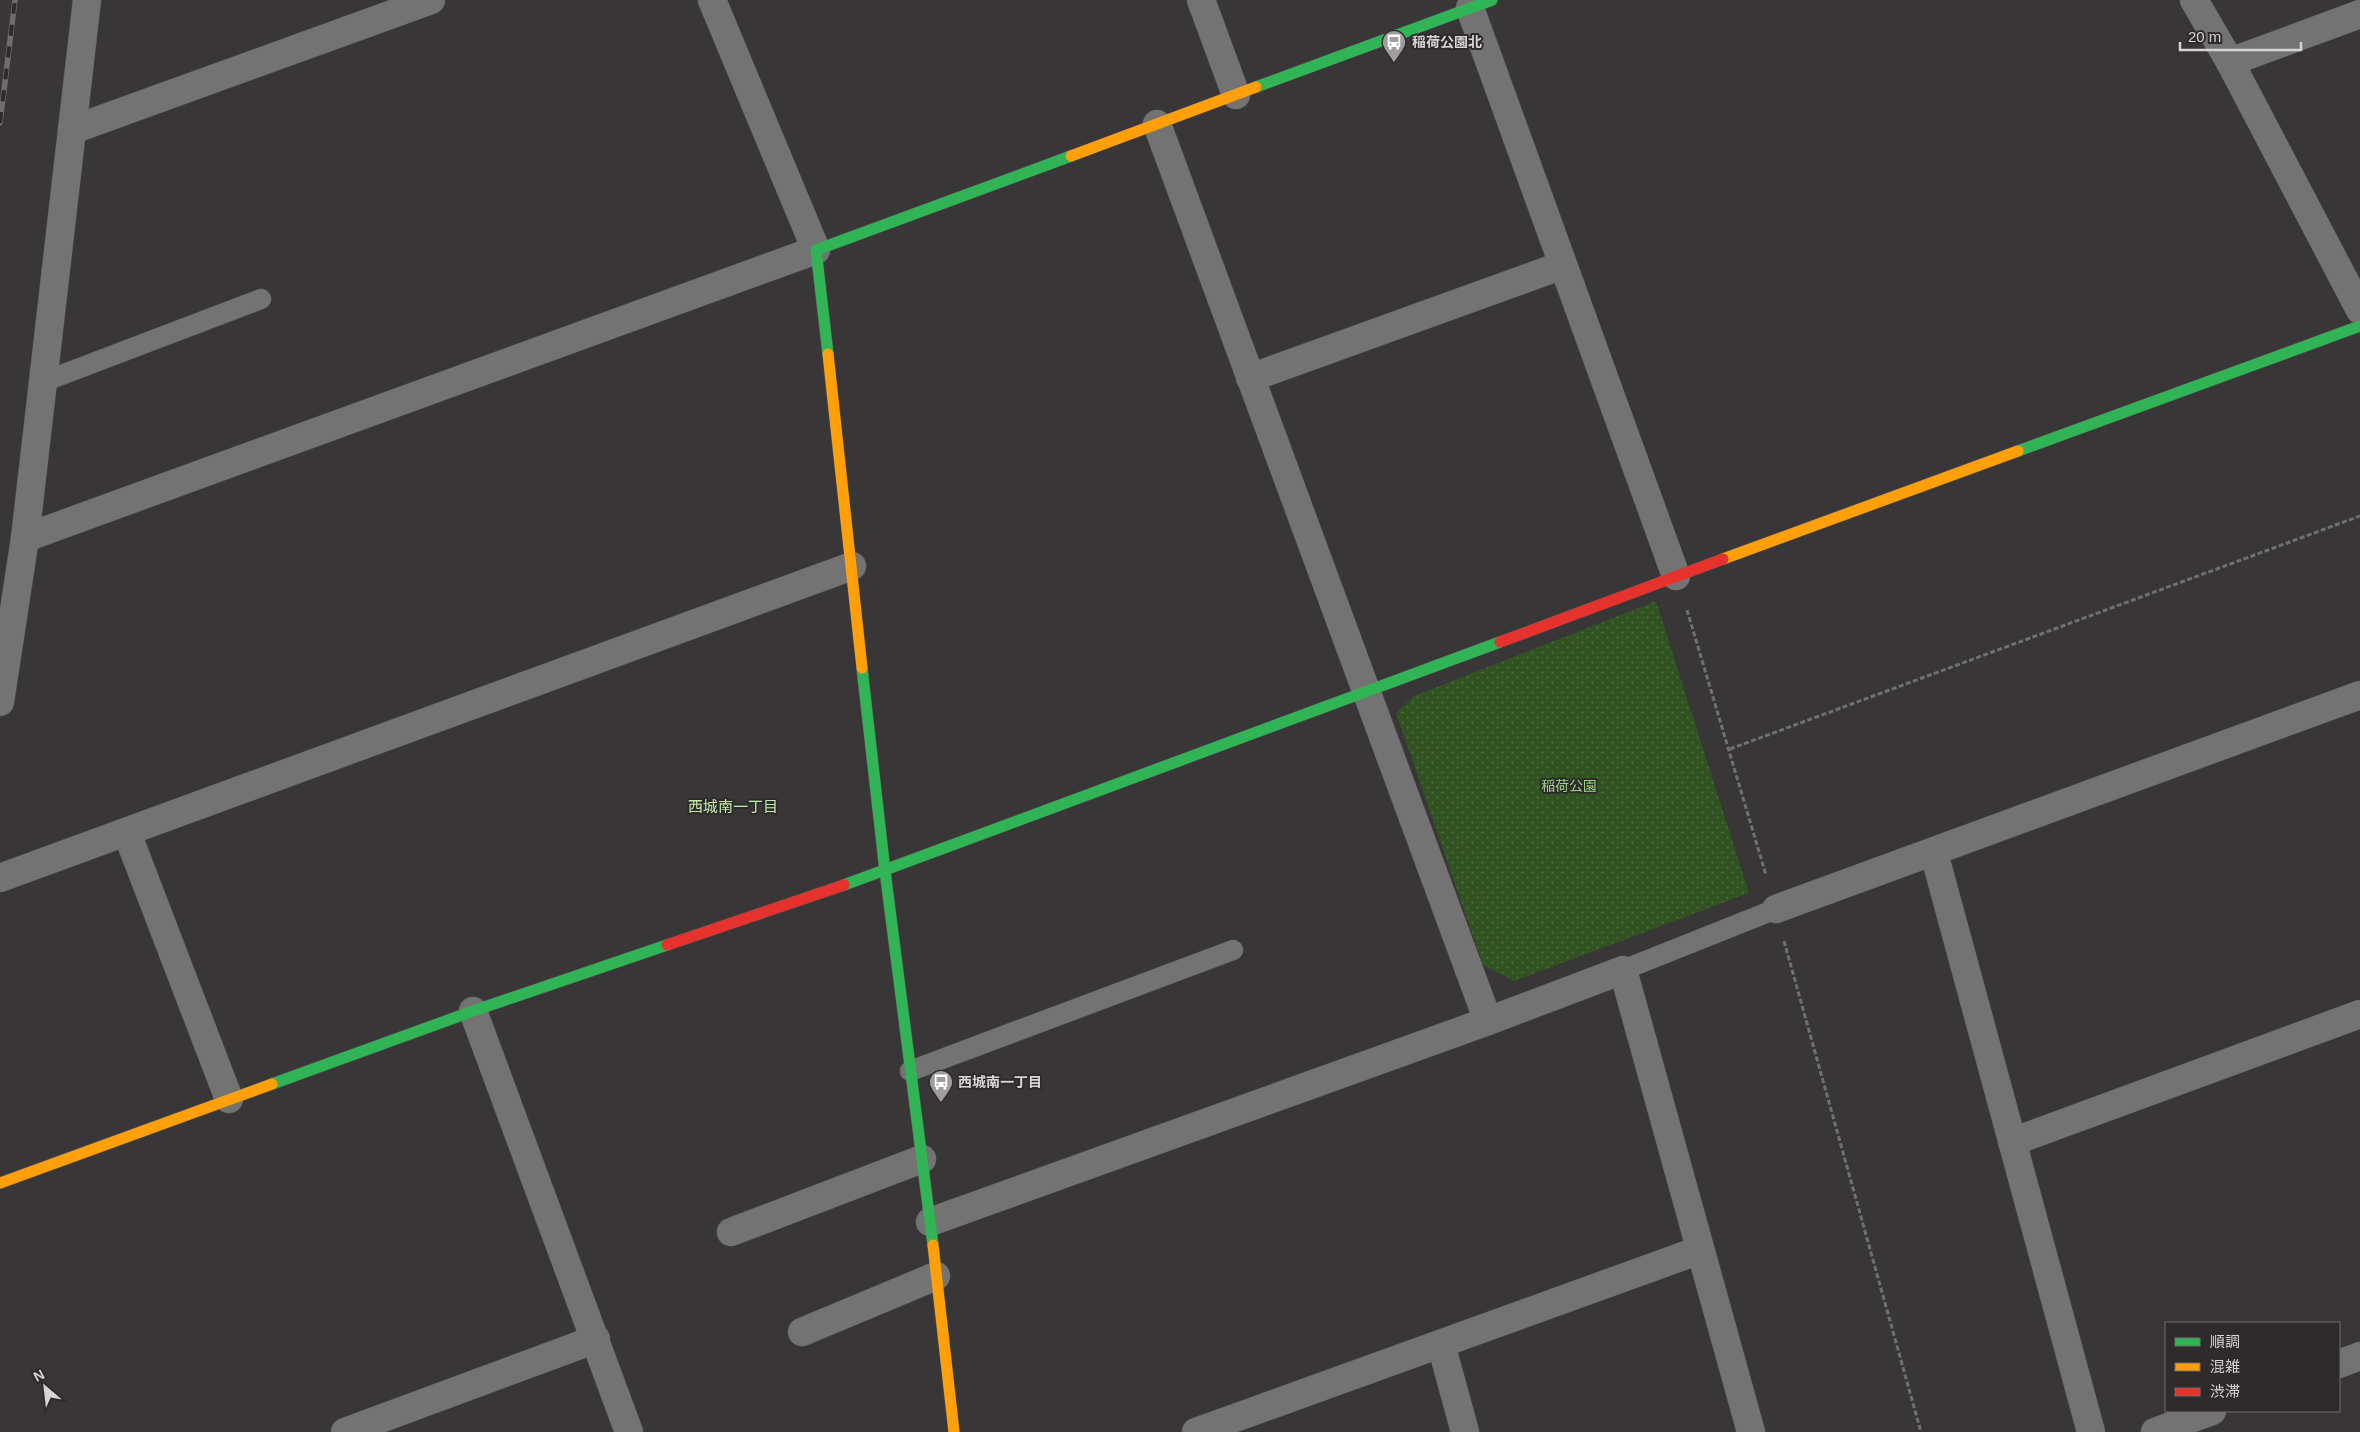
<svg xmlns="http://www.w3.org/2000/svg" width="2360" height="1432" font-family="Helvetica,'Noto Sans JP',sans-serif">
	<style>
		.park { fill: url(#park-dots) }
		.lines { fill: none; stroke-linecap: round; stroke-linejoin: round }
		.lane-casing { stroke: #545253; stroke-width: 21 }
		.street-casing { stroke: #545253; stroke-width: 29 }
		.fast-casing { stroke: #545253; stroke-width: 12 }
		.slow-casing { stroke: #545253; stroke-width: 12 }
		.jam-casing { stroke: #545253; stroke-width: 12 }
		.path { stroke: #717070; stroke-width: 3; stroke-dasharray: 5 2.5; stroke-linecap: butt }
		.lane { stroke: #747373; stroke-width: 20 }
		.street { stroke: #747373; stroke-width: 28 }
		.fast { stroke: #30b455; stroke-width: 11 }
		.slow { stroke: #ff9f0a; stroke-width: 11 }
		.jam { stroke: #e5322d; stroke-width: 11 }
		.rail-casing { stroke: #6f6c6d; stroke-width: 5.5 }
		.rail { stroke: #2f2b2c; stroke-width: 4; stroke-dasharray: 11; stroke-linecap: butt }
		.labels { text-anchor: middle; stroke-width: 4; stroke-linejoin: round; paint-order: stroke }
		.poi-label { font-size: 14px; font-weight: bold; fill: #d7d4d5; stroke: #2f2b2c; text-anchor: start }
		.park-label { font-size: 14px; fill: #99d57f; stroke: #2f2b2c }
		.neighbourhood-label { font-size: 15px; fill: #beedab; stroke: #2f2b2c }
	</style>
	<defs>
		<pattern id="park-dots" width="8" height="8" patternUnits="userSpaceOnUse" patternTransform="scale(1.25)"><rect width="8" height="8" fill="#315221"/><path d="M2 2h.1M6 6h.1" fill="none" stroke="#4e6a40" stroke-width="1.8" stroke-linecap="round"/></pattern>
	</defs>
	<rect width="100%" height="100%" fill="#393637"/>
	<path class="park" d="M1656,601l93,292 -235,88 -31,-16 -87,-252 18,-17z"/>
	<g class="lines">
		<g class="lane-casing">
			<g id="lane">
				<path d="M43,382l218,-83"/>
				<path d="M1623,970l153,-61"/>
				<path d="M910,1071l323,-121"/>
			</g>
		</g>
		<g class="street-casing">
			<g id="street">
				<path d="M1201,0l35,95"/>
				<path d="M2194,0l36,62 130,248"/>
				<path d="M1470,8l206,568"/>
				<path d="M2230,62l130,-48"/>
				<path d="M1157,124l331,897"/>
				<path d="M72,130l359,-130"/>
				<path d="M1250,378l313,-113"/>
				<path d="M25,538l791,-288 -104,-250"/>
				<path d="M0,702l25,-164 62,-538"/>
				<path d="M127,833l102,266"/>
				<path d="M1934,853l157,579"/>
				<path d="M0,878l852,-312"/>
				<path d="M1776,909l584,-214"/>
				<path d="M473,1011l156,421"/>
				<path d="M2012,1142l348,-128"/>
				<path d="M930,1222l558,-201 135,-51 128,462"/>
				<path d="M731,1232l191,-73"/>
				<path d="M802,1332l134,-56"/>
				<path d="M1441,1344l24,88"/>
				<path d="M2339,1364l21,-8"/>
				<path d="M345,1432l251,-93"/>
				<path d="M1196,1432l504,-182"/>
				<path d="M2155,1432l57,-21"/>
			</g>
		</g>
		<g class="fast-casing">
			<g id="fast">
				<path d="M1256,87l236,-87"/>
				<path d="M828,354l-12,-104 255,-94"/>
				<path d="M2018,451l342,-125"/>
				<path d="M862,668l23,203 48,374"/>
				<path d="M844,885l656,-243"/>
				<path d="M272,1084l201,-73 194,-66"/>
			</g>
		</g>
		<g class="slow-casing">
			<g id="slow">
				<path d="M1071,156l185,-69"/>
				<path d="M828,354l34,314"/>
				<path d="M1723,559l295,-108"/>
				<path d="M0,1183l272,-99"/>
				<path d="M933,1245l21,187"/>
			</g>
		</g>
		<g class="jam-casing">
			<g id="jam">
				<path d="M1500,642l223,-83"/>
				<path d="M667,945l177,-60"/>
			</g>
		</g>
		<g class="path">
			<path d="M1687,610l79,265"/>
			<path d="M1730,749l630,-233"/>
			<path d="M1784,941l137,491"/>
		</g>
		<use href="#lane" class="lane"/>
		<use href="#street" class="street"/>
		<use href="#fast" class="fast"/>
		<use href="#slow" class="slow"/>
		<use href="#jam" class="jam"/>
		<g class="rail-casing">
			<path id="rail" d="M0,123l15,-123"/>
		</g>
		<use href="#rail" class="rail"/>
	</g>
	<defs>
		<g id="bus-pin" transform="scale(1.25)"><path d="M0 17L-7.5 6A9.5 9.5 0 1 1 7.5 6Z" fill="#a09d9e" stroke="#2f2b2c"/><path d="M-5-6H5V4H4V6H2V4H-2V6H-4V4H-5ZM-3.5-4V0h7V-4ZM-3.5 1.2v1.5H-2V1.2ZM2 1.2v1.5H3.5V1.2Z" fill="#fff"/></g>
	</defs>
	<g fill-rule="evenodd">
		<use href="#bus-pin" x="1394" y="42"/>
		<use href="#bus-pin" x="941" y="1082"/>
	</g>
	<g class="labels">
		<g class="poi-label">
			<text x="1412" y="47">稲荷公園北</text>
			<text x="958" y="1087">西城南一丁目</text>
		</g>
		<g class="park-label">
			<text x="1569" y="791">稲荷公園</text>
		</g>
		<g class="neighbourhood-label">
			<text x="733" y="812">西城南一丁目</text>
		</g>
	</g>
	<rect x="2165" y="1322" width="175" height="90" fill="#2f2b2c" stroke="#726f70"/>
	<rect x="2175" y="1338" width="25" height="8" fill="#30b455" stroke="#726f70"/>
	<text x="2210" y="1347" font-size="15" fill="#d7d4d5">順調</text>
	<rect x="2175" y="1363" width="25" height="8" fill="#ff9f0a" stroke="#726f70"/>
	<text x="2210" y="1372" font-size="15" fill="#d7d4d5">混雑</text>
	<rect x="2175" y="1388" width="25" height="8" fill="#e5322d" stroke="#726f70"/>
	<text x="2210" y="1397" font-size="15" fill="#d7d4d5">渋滞</text>
	<g transform="translate(45 1387) rotate(332)" stroke="#2f2b2c" stroke-width="4" paint-order="stroke">
	<path d="M0-4L9 19L0 12L-9 19Z" fill="#d7d4d5"/>
	<text y="-8" font-size="14" font-weight="bold" text-anchor="middle" fill="#d7d4d5">N</text>
	</g>
	<path d="M2180 42v8h121v-8" fill="none" stroke="#d7d4d5" stroke-width="2.5"/>
	<text x="2188" y="42" font-size="15" fill="#d7d4d5" stroke="#2f2b2c" stroke-width="4" paint-order="stroke">20 m</text>
</svg>
